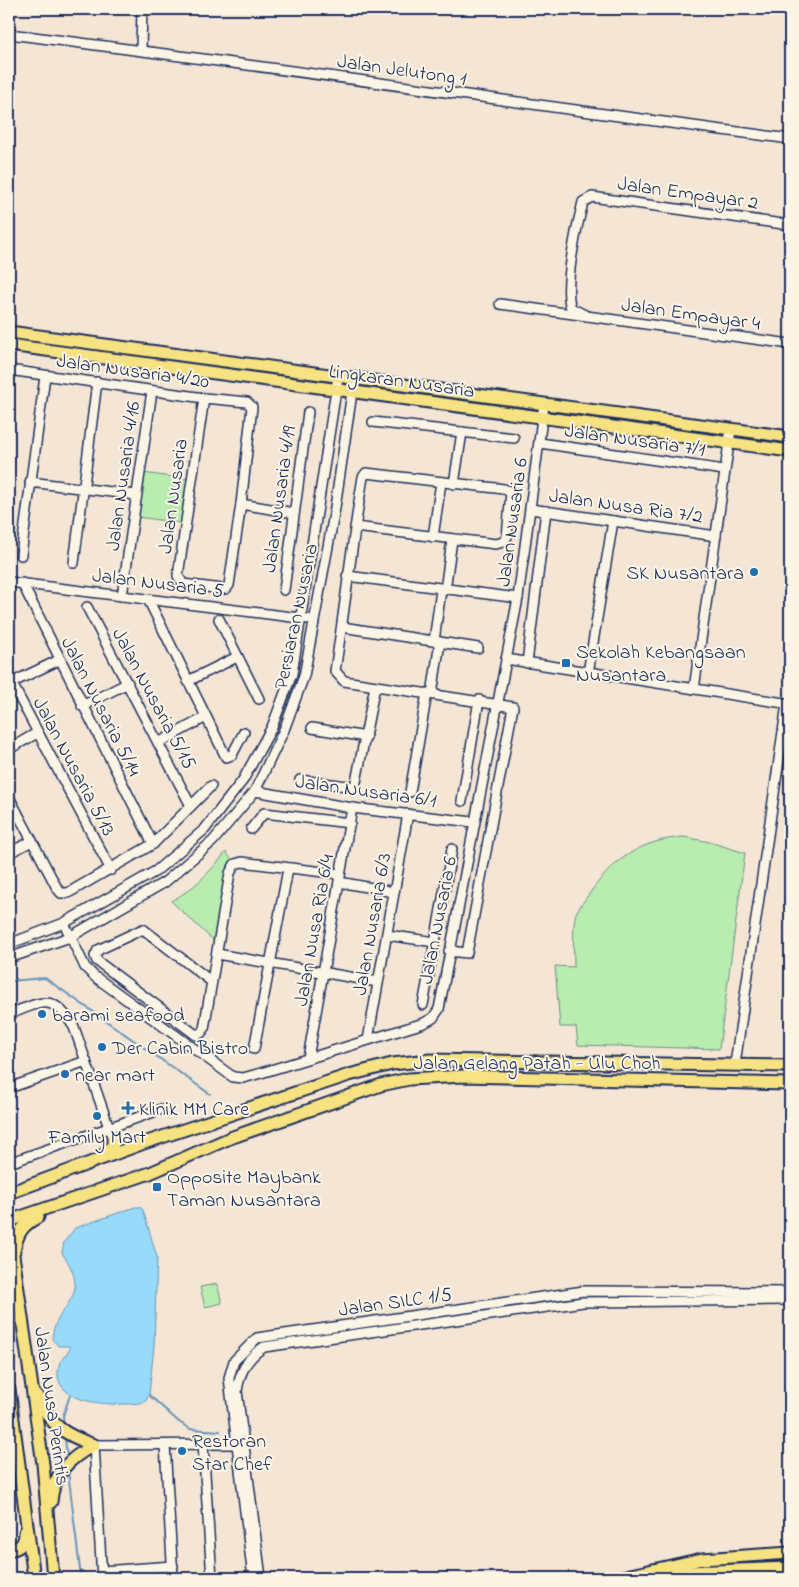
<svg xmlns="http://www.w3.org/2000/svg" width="799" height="1587" font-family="'Indie Flower',sans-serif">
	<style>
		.green { fill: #b8edaf; stroke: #6a8e86 }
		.water { fill: #97daf9; stroke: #6596bb }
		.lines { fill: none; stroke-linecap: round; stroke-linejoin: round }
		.stream { stroke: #6596bb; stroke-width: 2 }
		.minor-casing { stroke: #1b2f5e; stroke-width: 12 }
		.major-casing { stroke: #1b2f5e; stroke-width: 15 }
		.minor { stroke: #fcf5e5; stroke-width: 9 }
		.major { stroke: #f7e281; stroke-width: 11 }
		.poi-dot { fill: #1f6fb2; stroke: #fcf5e5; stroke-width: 2 }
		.labels { text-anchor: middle; stroke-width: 4; stroke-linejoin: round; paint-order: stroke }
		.street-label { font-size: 20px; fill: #1b2f5e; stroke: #fcf5e5 }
		.poi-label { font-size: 20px; fill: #1b2f5e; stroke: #fcf5e5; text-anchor: start }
	</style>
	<rect width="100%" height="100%" fill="#f5e5d4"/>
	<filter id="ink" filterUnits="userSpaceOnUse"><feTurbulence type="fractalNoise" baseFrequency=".02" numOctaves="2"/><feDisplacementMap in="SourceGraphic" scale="10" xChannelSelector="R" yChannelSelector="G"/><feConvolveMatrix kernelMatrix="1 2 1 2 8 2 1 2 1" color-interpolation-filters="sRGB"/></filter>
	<g filter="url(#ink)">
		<g class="green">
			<path d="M143,473l44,6 -6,44 -44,-6z"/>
			<path d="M684,837l26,5 35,11 -26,196 -141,-4 -2,-18h-16l-5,-61 19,1c0,-15 -2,-40 2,-54 3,-6 9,-13 13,-19 25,-35 52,-54 95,-57z"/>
			<path d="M226,852l8,11 -18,80 -45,-42c23,-12 39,-29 55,-49z"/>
			<path d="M217,1284l5,19 -17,4 -5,-20z"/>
		</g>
		<path class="water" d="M135,1207h5l3,3 14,47 -3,89 -5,49 -4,7c-25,5 -97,5 -86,-37 1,-5 8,-11 11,-16l-1,-3h-11l-6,-7c3,-37 43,-39 10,-86l2,-11 11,-14z"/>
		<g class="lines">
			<g class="stream">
				<path d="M9,981l36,-3 165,116"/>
				<path d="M149,1395l30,27 11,7 30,2"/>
				<path d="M64,1424l-1,-8 7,-21"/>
				<path d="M65,1437l2,22"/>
				<path d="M68,1471l13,107"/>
			</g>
			<g class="minor-casing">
				<g id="minor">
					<path d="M9,34c261,32 521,71 781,105"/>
					<path d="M141,50l1,-41"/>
					<path d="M500,304l290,40"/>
					<path d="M587,316l-16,-8c-8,-20 6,-83 12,-106l9,-5 198,28"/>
					<path d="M9,370l195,28 43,4 5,5 -11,97 -12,81 -3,4h-4l-39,-5 -5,-8 26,-178"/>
					<path d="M373,422l141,16"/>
					<path d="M540,443l184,27"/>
					<path d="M30,482l106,13"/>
					<path d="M454,484l8,-52"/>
					<path d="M241,504l53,9"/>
					<path d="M531,509l185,27"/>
					<path d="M355,527l141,17 7,-2 4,-5 4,-45 -7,-3 -138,-16 -3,4c-11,65 -18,130 -28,194l9,10 169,26 -46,246 -18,-2"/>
					<path d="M433,537l8,-55"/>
					<path d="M21,555l24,-179"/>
					<path d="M74,563l23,-181"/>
					<path d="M347,576l171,22"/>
					<path d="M9,582l299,37"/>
					<path d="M22,583l131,261"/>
					<path d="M284,590l24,-178"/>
					<path d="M445,590l7,-50"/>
					<path d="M122,596l30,-205"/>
					<path d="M148,599l78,158 6,-2 12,-23"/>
					<path d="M87,607l104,199"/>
					<path d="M219,619l40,80"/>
					<path d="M342,627l136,21"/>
					<path d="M434,641l7,-51"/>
					<path d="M506,659l284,45"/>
					<path d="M527,663l19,-152"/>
					<path d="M588,673l25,-152"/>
					<path d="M9,678l102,192"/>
					<path d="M188,681l49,-24"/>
					<path d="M11,683l48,-23"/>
					<path d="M694,689l37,-260"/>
					<path d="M432,694l8,-52"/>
					<path d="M82,706l46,-23"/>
					<path d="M312,728l54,9"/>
					<path d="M158,743l48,-26"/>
					<path d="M9,749l28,-16"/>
					<path d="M300,780l55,7 20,-101"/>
					<path d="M255,791l97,17 121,14"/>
					<path d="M410,792l17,-99"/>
					<path d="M9,797l48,91 4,5h7l85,-49 58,-58"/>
					<path d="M462,801l17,-101"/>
					<path d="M251,829l13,-16 86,10"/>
					<path d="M9,853l23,-12"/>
					<path d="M339,882l55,10"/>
					<path d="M64,923l21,44 9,9 139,101 10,1 18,-5 163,-50 9,-5 6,-9 79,-411 26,-194"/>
					<path d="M387,935l48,7 -12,63"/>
					<path d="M435,942l17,-93"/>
					<path d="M9,944l55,-21 92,-52 49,-42 38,-49 29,-53 20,-53 46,-297"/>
					<path d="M217,954l161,28"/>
					<path d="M9,958l61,-21 95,-55 48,-41 42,-50 29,-61 20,-54 30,-162 20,-135"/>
					<path d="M212,982l-69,-53 -45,21 -3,6 2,5 99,74 5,-2 3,-4 26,-156 5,-9 7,-2 98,12"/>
					<path d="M9,1014c34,-12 43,-22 65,13l39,112"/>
					<path d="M368,1040l40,-226"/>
					<path d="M254,1049l34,-180"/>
					<path d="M308,1058l44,-250"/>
					<path d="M735,1064l52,-360"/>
					<path d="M9,1088l77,-27"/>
					<path d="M9,1163l153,-54"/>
					<path d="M203,1444l9,134"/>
					<path d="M165,1445l8,133"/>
					<path d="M102,1571l71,-5"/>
					<path d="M102,1578l-8,-133 141,-1"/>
					<path d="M253,1578l-24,-200 5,-17 23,-23 327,-47 206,1"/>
					<path d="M261,1578l-24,-187c3,-19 10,-34 27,-44l319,-45 207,-2"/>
				</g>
			</g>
			<g class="major-casing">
				<g id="major">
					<path d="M9,332l781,105"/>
					<path d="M9,345l781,106"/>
					<path d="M102,1157l11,-12v-6"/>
					<path d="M9,1193l132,-49 208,-69 43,-11 38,-4 360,6"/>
					<path d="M9,1221l141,-48 80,-35 151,-53 28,-6 54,-3 327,8"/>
					<path d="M9,1240l4,15 30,209 10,114"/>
					<path d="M14,1251c3,-17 8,-26 24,-34"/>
					<path d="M9,1389l25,189"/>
					<path d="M37,1396c14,30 26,38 57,49"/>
					<path d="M51,1502c2,-29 19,-44 43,-57"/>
					<path d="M9,1550c11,-2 16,-6 16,-18"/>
					<path d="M617,1578l85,-19 88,-6"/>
					<path d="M666,1578l23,-6 101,-4"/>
				</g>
			</g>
			<use href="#minor" class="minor"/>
			<use href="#major" class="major"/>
		</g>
	</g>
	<g class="poi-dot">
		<circle cx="754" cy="572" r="5"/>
		<rect x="561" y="658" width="10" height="10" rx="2.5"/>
		<circle cx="42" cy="1014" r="5"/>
		<circle cx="102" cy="1047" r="5"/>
		<circle cx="65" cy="1074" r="5"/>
		<path d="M125.5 1100.5h5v5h5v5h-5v5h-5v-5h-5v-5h5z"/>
		<circle cx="97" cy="1116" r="5"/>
		<rect x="152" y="1182" width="10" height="10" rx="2.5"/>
		<circle cx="182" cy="1451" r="5"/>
	</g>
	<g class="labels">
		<g class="street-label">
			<text transform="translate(402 69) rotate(8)" y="7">Jalan Jelutong 1</text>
			<text transform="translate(688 192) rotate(8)" y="7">Jalan Empayar 2</text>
			<text transform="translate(691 313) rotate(8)" y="7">Jalan Empayar 4</text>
			<text transform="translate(133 370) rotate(8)" y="7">Jalan Nusaria 4/20</text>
			<text transform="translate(402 380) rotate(8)" y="7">Lingkaran Nusaria</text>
			<text transform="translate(635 439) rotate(8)" y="7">Jalan Nusaria 7/1</text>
			<text transform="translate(122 476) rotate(-82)" y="7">Jalan Nusaria 4/16</text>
			<text transform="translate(172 496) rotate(-82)" y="7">Jalan Nusaria</text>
			<text transform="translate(278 499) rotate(-82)" y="7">Jalan Nusaria 4/19</text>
			<text transform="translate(626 505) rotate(8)" y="7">Jalan Nusa Ria 7/2</text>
			<text transform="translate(511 522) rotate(-82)" y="7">Jalan Nusaria 6</text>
			<text transform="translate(158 582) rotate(7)" y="7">Jalan Nusaria 5</text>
			<text transform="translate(295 616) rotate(-78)" y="7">Persiaran Nusaria</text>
			<text transform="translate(155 698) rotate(62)" y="7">Jalan Nusaria 5/15</text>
			<text transform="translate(102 706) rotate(63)" y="7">Jalan Nusaria 5/14</text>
			<text transform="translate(75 766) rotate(62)" y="7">Jalan Nusaria 5/13</text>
			<text transform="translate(366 790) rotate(8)" y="7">Jalan Nusaria 6/1</text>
			<text transform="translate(437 920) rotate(-79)" y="7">Jalan Nusaria 6</text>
			<text transform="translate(371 924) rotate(-80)" y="7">Jalan Nusaria 6/3</text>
			<text transform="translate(313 930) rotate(-80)" y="7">Jalan Nusa Ria 6/4</text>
			<text x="537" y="1069">Jalan Gelang Patah - Ulu Choh</text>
			<text transform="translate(395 1301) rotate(-8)" y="7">Jalan SILC 1/5</text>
			<text transform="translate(53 1406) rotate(82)" y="7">Jalan Nusa Perintis</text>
		</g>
		<g class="poi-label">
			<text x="744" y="579" text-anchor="end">SK Nusantara</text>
			<text x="576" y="658">Sekolah Kebangsaan<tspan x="576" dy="23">Nusantara</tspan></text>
			<text x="52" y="1021">barami seafood</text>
			<text x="112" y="1054">Der Cabin Bistro</text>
			<text x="75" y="1081">near mart</text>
			<text x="139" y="1115">Klinik MM Care</text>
			<text x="97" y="1143" text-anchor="middle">Family Mart</text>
			<text x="167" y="1183">Opposite Maybank<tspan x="167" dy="23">Taman Nusantara</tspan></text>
			<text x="192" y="1447">Restoran<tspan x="192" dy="23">Star Chef</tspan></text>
		</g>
	</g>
	<rect width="799" height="1587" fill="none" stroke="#fcf5e5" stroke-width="30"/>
	<rect x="15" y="15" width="769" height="1557" fill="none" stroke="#1b2f5e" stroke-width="2" filter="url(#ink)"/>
</svg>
